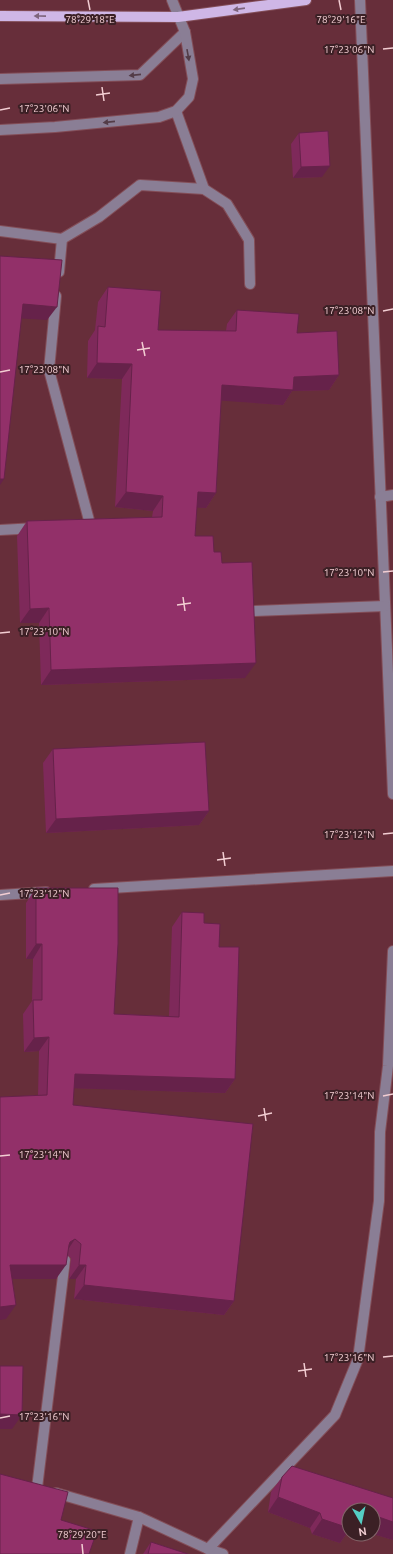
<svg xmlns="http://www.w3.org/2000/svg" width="393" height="1554" font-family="Ubuntu,sans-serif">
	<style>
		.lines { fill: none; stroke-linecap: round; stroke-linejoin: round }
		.minor-casing { stroke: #834e58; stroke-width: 12 }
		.major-casing { stroke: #834e58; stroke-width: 12 }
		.minor { stroke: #8a7e95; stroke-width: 10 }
		.major { stroke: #cfb7e6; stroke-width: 10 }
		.wall { fill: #7e295a }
		.shaded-wall { fill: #66224a }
		.building { fill: #923069; stroke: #66224a }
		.oneway { fill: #7e647c }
		.oneway2 { fill: #533c47 }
		.ticks { fill: none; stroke: #f2cdd2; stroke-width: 1.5 }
		.ticks-label { font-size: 10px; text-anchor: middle; fill: #f2cdd2; stroke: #3b2025; stroke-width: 4; stroke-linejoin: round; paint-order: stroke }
	</style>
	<rect width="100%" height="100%" fill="#672e3a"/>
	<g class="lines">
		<g class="minor-casing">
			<g id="minor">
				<path d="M360,0l33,794"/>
				<path d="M0,79l140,-4 45,-43"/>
				<path d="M176,111l28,78"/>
				<path d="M0,130l55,-3 104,-10 17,-6 13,-14 4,-18 -8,-47 -13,-32"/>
				<path d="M0,231l62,8"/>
				<path d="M59,272l3,-33 37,-22 41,-32 64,4 23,15 22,36 1,44"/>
				<path d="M56,296l-7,74 41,154 -8,1"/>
				<path d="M380,497l13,-2"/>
				<path d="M0,530l36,-2"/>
				<path d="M254,611l131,-5"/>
				<path d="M94,889l299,-18"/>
				<path d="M0,895l46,-3"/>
				<path d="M37,1488l28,-228"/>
				<path d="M56,1493l83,24 69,32 15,5"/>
				<path d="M208,1549l127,-134 23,-56 21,-158 1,-69 8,-66 5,-115"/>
				<path d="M130,1554l9,-37"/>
			</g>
		</g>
		<g class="major-casing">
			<path id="major" d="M0,16l178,1 128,-17"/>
		</g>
		<use href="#minor" class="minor"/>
		<use href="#major" class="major"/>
	</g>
	<g class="wall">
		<path d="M299,133l23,44 -29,1 -2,-34z"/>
		<path d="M108,287l50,43 68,1 1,-7 10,-14 60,23 42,42 -10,15 -37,1 -9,14 -62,-5 -5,93 -10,15 -9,-1 -2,29 19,16 8,11 23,115 -204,7 -2,-62h-19l-3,-87 10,-15 125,-4 1,-6 -38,-4 7,-128 -35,-1 1,-37 7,-11 3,-28z"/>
		<path d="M53,749l156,62 -10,14 -153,8 -3,-70z"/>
		<path d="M36,888l78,126 55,2 3,-89 10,-15 22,11 15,24 16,132 -10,14 -151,-5 -1,17 161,196 -10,14 -150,-16 2,-20h-7l2,-21 -4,-3 -11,24h-44l-6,40 32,-223 1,-45 -15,1 -1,-38 9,-13 1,-42h-7v-56z"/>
		<path d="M282,1477l111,21v42l-20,-6 -24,-24v20l-9,13 -28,-9 -2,-6 -42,-16 3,-20z"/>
		<path d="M151,1542l37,12h-45z"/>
	</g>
	<g class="shaded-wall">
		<path d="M330,166l-8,11 -29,1 8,-11z"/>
		<path d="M23,304l34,3 -10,13 -33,-2z"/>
		<path d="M97,363l35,1 -10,15 -35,-1z"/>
		<path d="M339,375l-10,15 -37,1 -9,14 -71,-5 10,-15 72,-8z"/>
		<path d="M0,479h4l-4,6z"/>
		<path d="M126,492l37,4 -10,15 -38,-4z"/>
		<path d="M198,492l18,1 -10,15 -18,-1z"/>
		<path d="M49,608l-10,15h-19l10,-14z"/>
		<path d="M256,663l-11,15 -204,7 10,-15z"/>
		<path d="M209,811l-10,14 -153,8 10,-14z"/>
		<path d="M36,944h6l-9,15h-7z"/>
		<path d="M49,1037l-10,14 -15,1 10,-14z"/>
		<path d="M75,1074l160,5 -10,14 -160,-5z"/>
		<path d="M75,1239l-10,15 5,-12z"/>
		<path d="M10,1265h56l-10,14h-56z"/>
		<path d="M79,1265h7l-10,14h-7z"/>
		<path d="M84,1285l150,16 -10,14 -150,-16z"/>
		<path d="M16,1305l-10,14 -6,1v-13z"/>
		<path d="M0,1414l22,1 -10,14h-12z"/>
		<path d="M278,1497l42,16 -10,15 -42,-16z"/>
		<path d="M373,1515l20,7v18l-20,-6z"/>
		<path d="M322,1519l27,9v2l-9,13 -28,-9z"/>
	</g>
	<g class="building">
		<path d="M328,131l2,35 -29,1 -2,-34z"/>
		<path d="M0,256l62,4 -5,47 -34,-3 -19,175h-4z"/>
		<path d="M108,287l53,4 -3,39 78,1 1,-21 62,4 -2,19 40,-2 2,44 -45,2 -1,13 -71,-5 -6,108 -18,-1 -3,44h18l1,16h7l1,11 30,-1 4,101 -205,7 -2,-62 -19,1 -3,-88 135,-4 1,-21 -37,-4 6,-128 -35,-1 1,-37 7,1z"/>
		<path d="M205,742l4,69 -153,8 -3,-70z"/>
		<path d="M36,888h82v56l-4,70 65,3 3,-105 22,1v10l16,1 -1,23h20l-4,132 -160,-5 -2,31 180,19 -19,177 -150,-16 2,-20h-7l2,-21 -6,-5 -5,3 -1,3 -3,20h-56l6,40 -16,2v-210l47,-2 2,-58 -15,1 -1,-38h9v-56h-6z"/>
		<path d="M0,1366h23l-1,49 -22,-1z"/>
		<path d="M292,1466l101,32v24l-20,-7v-5h-24v18l-27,-9 -2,-6 -42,-16 4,-20z"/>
		<path d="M0,1474l68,18 -7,28 36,11 -8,23h-89z"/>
		<path d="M151,1542l37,12h-40z"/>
	</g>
	<defs><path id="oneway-solid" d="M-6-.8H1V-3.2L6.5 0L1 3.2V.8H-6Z"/></defs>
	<g class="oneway">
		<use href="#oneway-solid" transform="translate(239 9) rotate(172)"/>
		<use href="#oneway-solid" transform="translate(40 16) rotate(-179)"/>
	</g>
	<g class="oneway2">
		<use href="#oneway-solid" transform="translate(188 55) rotate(80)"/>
		<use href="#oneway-solid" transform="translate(135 75) rotate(174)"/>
		<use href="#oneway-solid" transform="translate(109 122) rotate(174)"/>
	</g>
	<path class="ticks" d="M88,0l2,10M339,0l2,10M383,49l10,-1M102,87l2,14M96,95l14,-2M0,110l10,-2M383,311l10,-2M142,342l3,14M137,350l13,-2M0,372l10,-2M383,572l10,-1M183,597l2,14M177,605l14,-2M0,633l10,-1M383,834l10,-1M223,852l2,14M217,860l14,-2M0,895l10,-2M383,1096l10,-2M264,1108l2,13M258,1116l14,-3M0,1156l10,-1M383,1357l10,-1M304,1363l2,14M298,1371l14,-2M0,1418l10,-2M82,1544l1,10"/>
	<g class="ticks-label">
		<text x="90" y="23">78°29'18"E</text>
		<text x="341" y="23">78°29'16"E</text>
		<text x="349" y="53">17°23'06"N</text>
		<text x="44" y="112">17°23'06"N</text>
		<text x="349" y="314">17°23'08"N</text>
		<text x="44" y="373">17°23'08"N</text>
		<text x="349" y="576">17°23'10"N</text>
		<text x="44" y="635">17°23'10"N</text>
		<text x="349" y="838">17°23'12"N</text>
		<text x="44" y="897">17°23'12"N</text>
		<text x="349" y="1099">17°23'14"N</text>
		<text x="44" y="1158">17°23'14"N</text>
		<text x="349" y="1361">17°23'16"N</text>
		<text x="44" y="1420">17°23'16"N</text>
		<text x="82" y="1538">78°29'20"E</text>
	</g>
	<g transform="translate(361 1522) rotate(171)"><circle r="19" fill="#3b2025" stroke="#84656a"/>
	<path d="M0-3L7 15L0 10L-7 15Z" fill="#55cec4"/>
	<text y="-6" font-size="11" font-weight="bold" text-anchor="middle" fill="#f2cdd2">N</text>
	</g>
</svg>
